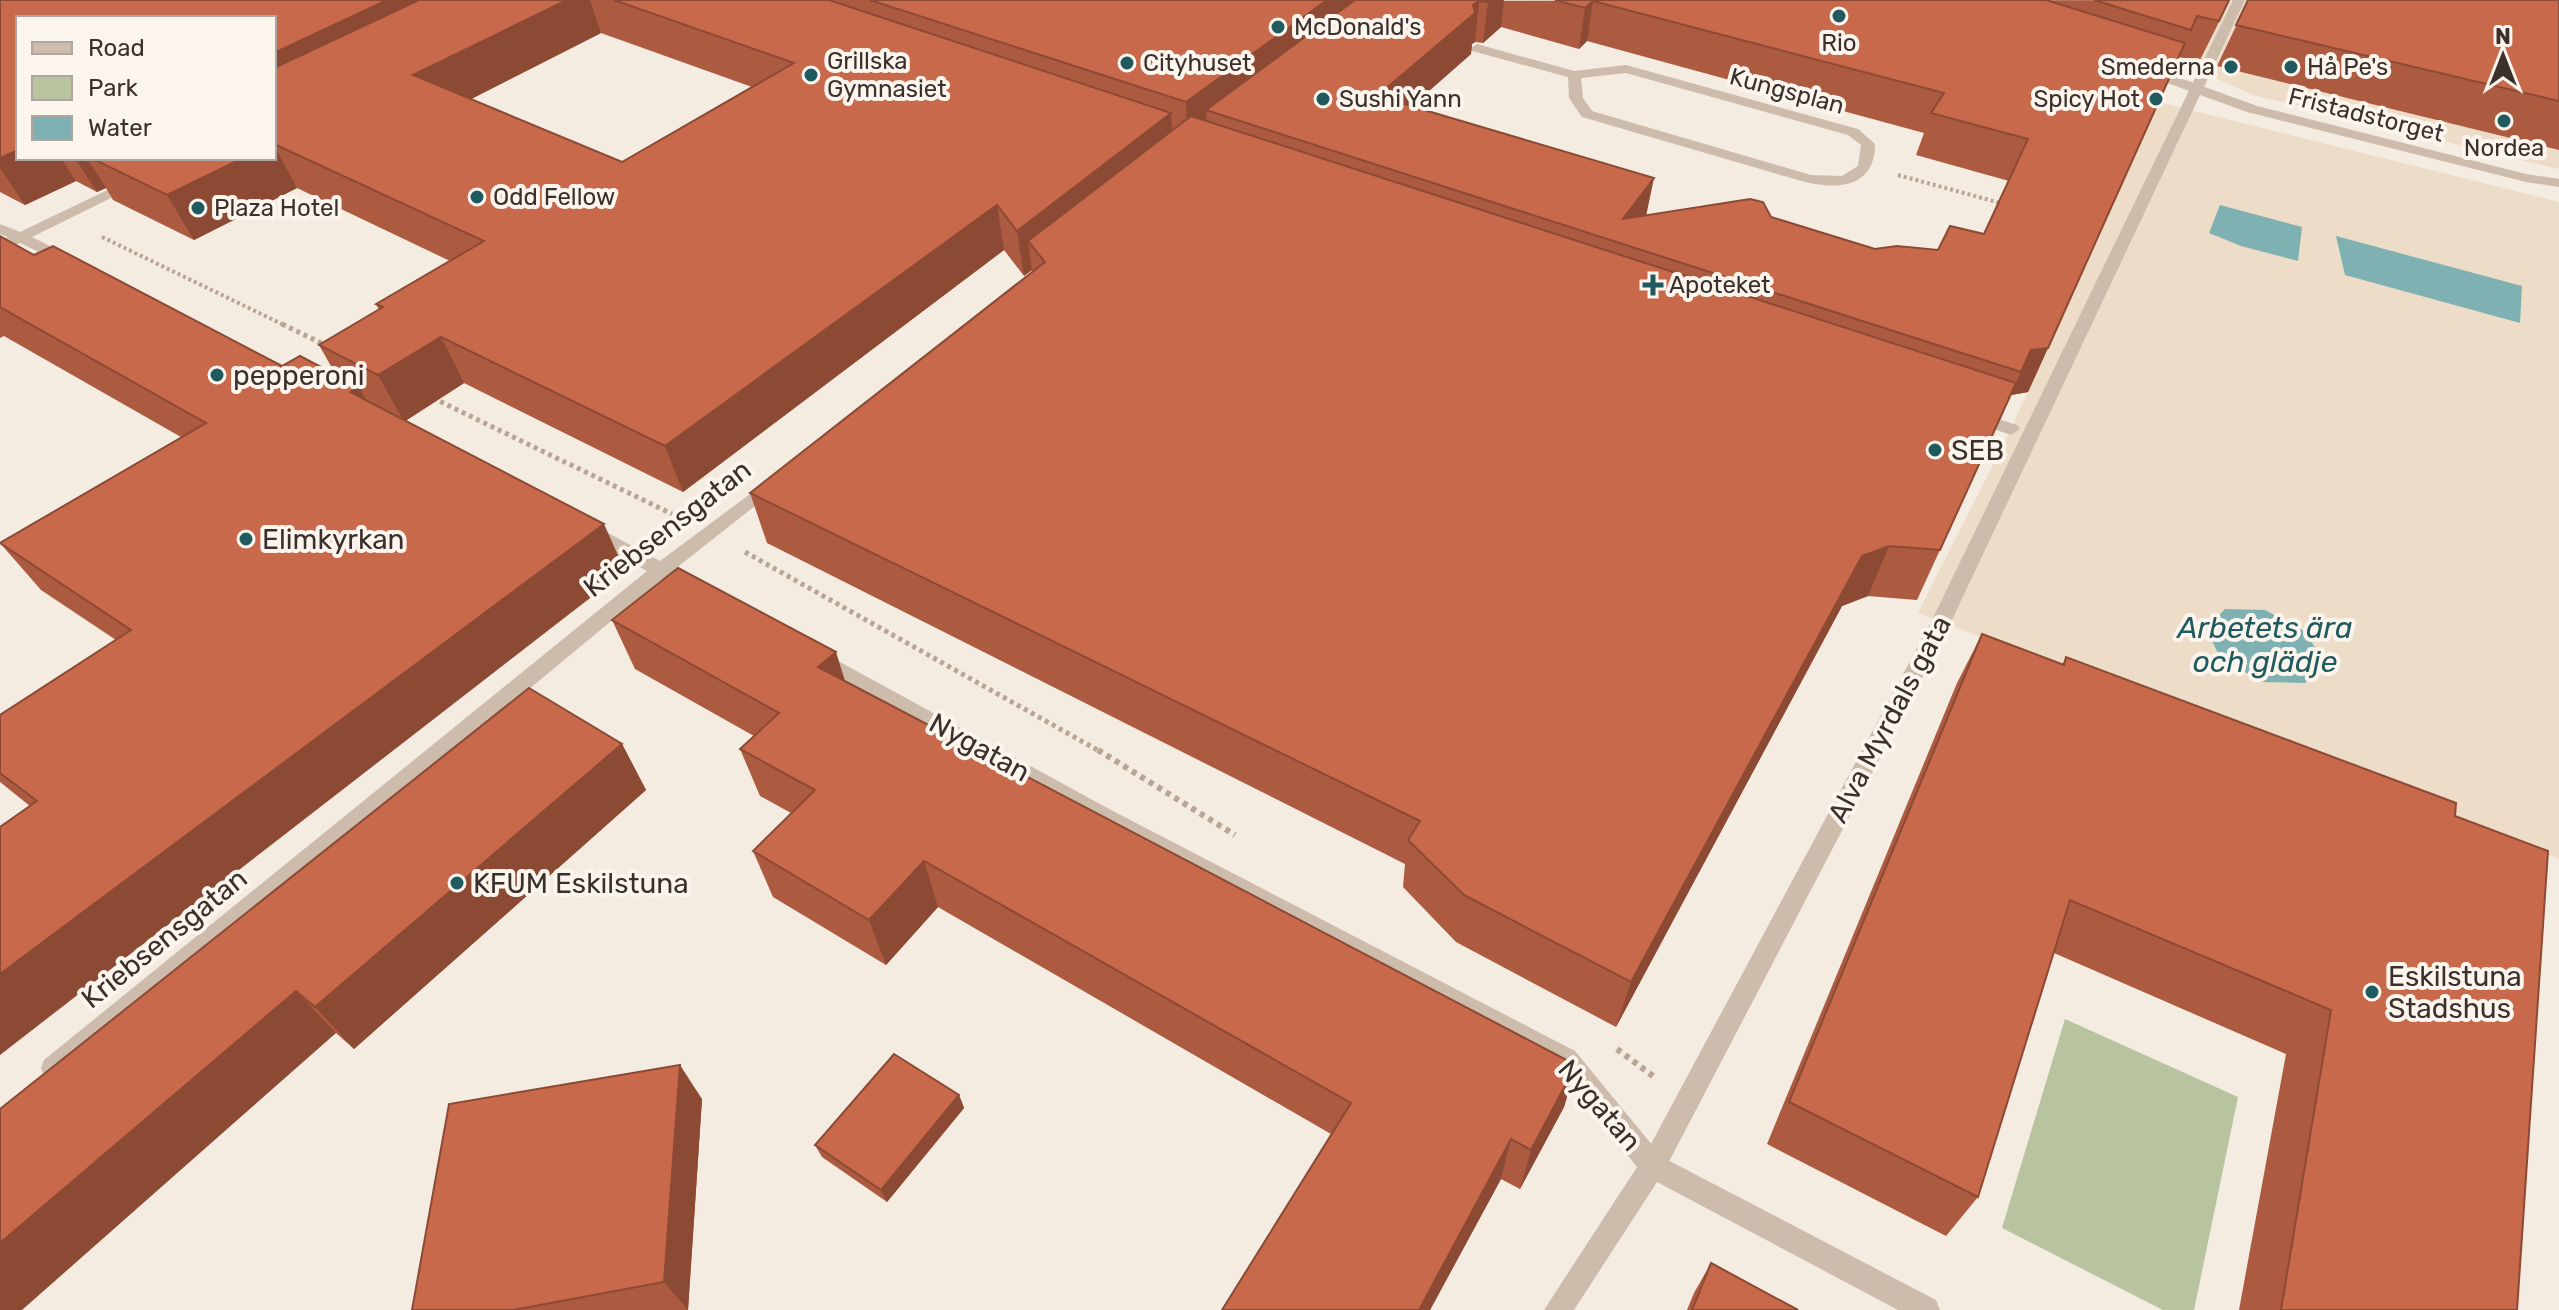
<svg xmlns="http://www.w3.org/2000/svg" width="2559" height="1310" font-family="Rubik,sans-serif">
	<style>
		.green { fill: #b8c4a0 }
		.plaza { fill: #ecdcc8 }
		.water { fill: #7fb0b2 }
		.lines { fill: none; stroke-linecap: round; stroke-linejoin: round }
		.path-far2 { stroke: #b9a596; stroke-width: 4; stroke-dasharray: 3 3; stroke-linecap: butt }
		.path-far1 { stroke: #b9a596; stroke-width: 5; stroke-dasharray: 4 4; stroke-linecap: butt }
		.path { stroke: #b9a596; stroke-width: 6; stroke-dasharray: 5 5; stroke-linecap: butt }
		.pedestrian { fill: #cdbbac; fill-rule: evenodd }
		.minor { fill: #cdbbac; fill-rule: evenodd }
		.wall { fill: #ac5a40; fill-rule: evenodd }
		.shaded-wall { fill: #8c4a34 }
		.building { fill: #c8694b; stroke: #8c4a34; stroke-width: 2 }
		.poi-dot { fill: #1f5a5e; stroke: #fbf5ee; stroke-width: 3 }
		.labels { text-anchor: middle; stroke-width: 8; stroke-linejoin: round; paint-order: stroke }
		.far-poi-label { font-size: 24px; fill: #3b302b; stroke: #fbf5ee; text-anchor: start }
		.far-street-label { font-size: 24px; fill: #3b302b; stroke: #fbf5ee }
		.poi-label { font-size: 28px; fill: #3b302b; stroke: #fbf5ee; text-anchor: start }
		.street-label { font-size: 28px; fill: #3b302b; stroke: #fbf5ee }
		.water-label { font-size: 30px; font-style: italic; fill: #1f5a5e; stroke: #fbf5ee }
	</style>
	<rect width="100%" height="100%" fill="#f4ebe1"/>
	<path class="green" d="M2065,1019l173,78 -44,213h-31l-161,-82z"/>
	<g class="plaza">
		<path d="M2215,0h101l243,150v19l-306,-74 -113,-52z"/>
		<path d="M2158,102l401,100v657l-641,-246 93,-184z"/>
	</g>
	<g class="water">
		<path d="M2220,205l82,22 -4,34 -57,-15 -32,-13z"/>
		<path d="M2336,236l186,50 -2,37 -175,-48z"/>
		<path d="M2225,609l40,1 41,22 17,30 -18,21 -42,-1 -42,-23 -15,-30z"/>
	</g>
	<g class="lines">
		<g class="path-far2">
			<path d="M1898,175l106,29"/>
			<path d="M102,237l184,89"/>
		</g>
		<g class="path-far1">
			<path d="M282,324l45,22"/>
			<path d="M433,398l239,116"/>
			<path d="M745,552l356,200"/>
		</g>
		<g class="path">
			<path d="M1098,750l137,85"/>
			<path d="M1617,1049l36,27"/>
		</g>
		<g class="pedestrian">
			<path d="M2233,0h12l-294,622 -289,553 -9,4 -9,-4 -4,-9 4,-9 287,-535z"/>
			<path d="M1973,411l44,14 3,4 -9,6 -44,-15 -3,-4 3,-4z"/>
		</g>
		<g class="minor">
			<path d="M1477,44l97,27 52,-6 232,64 17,15c0,43 -36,46 -70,38l-223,-65 -13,-19 -1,-21 -96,-26 -1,-3zM1626,73l222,62 13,10 -3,21 -16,10 -31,-1 -219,-64 -9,-13 -2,-20z"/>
			<path d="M2140,67h10l107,39 269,68 33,5v8l-33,-5 -279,-70 -107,-39z"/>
			<path d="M174,158h18l-160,79 42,21v6h-10l-44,-21 -20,9v-11l8,-4 -8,-3v-10l20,8z"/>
			<path d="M773,477l9,6 -3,4 -104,82 24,13 3,5 -3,5h-14l-23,-13 -600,497 -9,3 -9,-3 -3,-8 3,-8 603,-489 -64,-34 -2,-5 2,-5h14l63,34z"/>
			<path d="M818,650l293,160 464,241 87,106 274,143 4,10h-42l-241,-128 -83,128h-30l93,-143 -80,-100 -462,-245 -284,-160 -3,-5 3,-5z"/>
		</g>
	</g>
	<g class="wall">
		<path d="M0,0h1354v1l876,-1 -31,62 -20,-5 -151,335 -17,3 -94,205 -49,-4 -26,10 -226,421 -160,-85 -53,-55 2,-23 -638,-321 -17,-50 282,-221v-2l-8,6 -20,-26 -321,242 -219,-109 -59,38 220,150 -595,235 -30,-24v-67l116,-75 -75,-50 -41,-47 181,-106 -177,-101 -4,2v-102l34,19 248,111 54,9 -17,-30 60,-35 -3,-6 74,-43 -153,-73 -103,52 -81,-40 -7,-12 -9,4 -21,-11 -51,24 -25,-13zM18,18h256v140h-256zM1501,27l78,22 8,-8 337,92 -8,22 93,26 -25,53 -46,16 -63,-1 -104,-32 -125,-1 -234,-110 59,-52 1,-10 3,-2 8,1zM601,33l151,54 -130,75 -151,-63z"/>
		<path d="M2247,0h312v150l-342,-84 31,-65z"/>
		<path d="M612,620l233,61 731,384 -12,42 -44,82 -19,-10 -71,131h-208l109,-176 -393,-227 -52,58 -113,-68 -20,-46 38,-38 -31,-17 -20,-47 14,-13 -119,-67z"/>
		<path d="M1982,634l80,31 4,-8 389,159 62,494h-278l47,-256 -232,-101 -76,244 -32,39 -179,-92 190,-461z"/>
		<path d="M622,744l24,46 -292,259 -18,-16 -336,76z"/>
		<path d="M959,1095l5,13 -77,94 -65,-45 -7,-12z"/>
		<path d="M702,1099l-14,211h-276z"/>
		<path d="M1711,1263l87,47h-111l7,-17z"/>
	</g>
	<g class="shaded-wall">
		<path d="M387,0h106l-219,107v-54z"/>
		<path d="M567,0h23l11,33 -169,86 -19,-44z"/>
		<path d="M1327,0h27l-1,12 -147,98 1,22 -19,14 -2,-44z"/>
		<path d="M1490,0h14l-3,27 -18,16 5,-41z"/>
		<path d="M1479,1l-4,41 -3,2 -1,10 -96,84 2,-42 96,-91z"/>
		<path d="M1593,1l-6,40 -8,8 6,-41z"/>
		<path d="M1171,113l3,44 -146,84 4,29 -8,6 -7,-45z"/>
		<path d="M274,145l23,43 -103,52 -27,-45 76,-37h31z"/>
		<path d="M18,150v8h43l15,23 -51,24 -25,-37v-10z"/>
		<path d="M75,158h12l19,30 -9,4z"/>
		<path d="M1654,178l-9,43 -22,-2z"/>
		<path d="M997,205l7,45 -321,242 -18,-46z"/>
		<path d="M441,337l23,46 -60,39 -26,-47z"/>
		<path d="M2048,348l-20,44 -17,3 -10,21 30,-66z"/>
		<path d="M359,387l26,46 -35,-41z"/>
		<path d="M604,524l21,47 -625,484v-81z"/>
		<path d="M1889,546l-21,50 -26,10 -226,421 15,-45 231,-426z"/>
		<path d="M836,652l15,48 -33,-33z"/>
		<path d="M622,744l24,46 -292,259 -39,-42z"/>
		<path d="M924,861l14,46 -52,58 -17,-45z"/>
		<path d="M296,991l40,42 -314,277h-22v-67z"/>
		<path d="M680,1065l22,34 -14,211 -24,-28z"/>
		<path d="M1576,1065l-12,42 -44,82 11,-39z"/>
		<path d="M959,1095l5,13 -77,94 -6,-12z"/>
		<path d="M1511,1139l-10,40 -71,131h-11z"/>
	</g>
	<g class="building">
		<path d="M0,0h387l-113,53v-35h-256v132l-18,8z"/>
		<path d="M419,0h148l-154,75 209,87 172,-99 -180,-63h215l342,113 -154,118 -20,-26 -332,241 -224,-109 -63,38 -59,-30 64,-38 -7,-3 108,-63 -210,-97v-76z"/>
		<path d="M870,0h457l-141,102z"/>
		<path d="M1355,0h135l-2,2 -9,-1 -6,4 2,8 -98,83 277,82 -31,41 127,-20 13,3 8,15 104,32 22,-3 41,4 12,-24 34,8 44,-95 -97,-26 13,-20 -351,-92 -8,7 -30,-8h491l139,43 -137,305 -17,2 -10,22 -815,-262z"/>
		<path d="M2094,0h135l-10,21 -22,-5 -6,14z"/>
		<path d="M2248,0h311v101l-323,-76z"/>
		<path d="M1191,116l825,267 -76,167 -51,-4 -27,10 -231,426 -167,-87 -56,-55 12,-19 -670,-328 295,-231 -17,-21z"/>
		<path d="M91,158h152l-76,37z"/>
		<path d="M0,236l34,19 19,-9 229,120 18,-10 59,31 -9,5 254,132 -604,450v-147l37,-26 -37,-28v-58l131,-85 -131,-87 206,-120 -206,-116z"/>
		<path d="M678,568l158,84 -18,15 758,398 -45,85 -20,-11 -92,171h-197l129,-207 -427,-242 -55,59 -116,-69 62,-61 -75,-41 39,-36 -167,-93z"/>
		<path d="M1982,634l82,31 2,-8 390,146 -1,13 93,35 -31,459h-236l50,-300 -261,-110 -92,297 -189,-95z"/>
		<path d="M529,688l93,56 -307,263 -19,-16 -296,252v-134z"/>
		<path d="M894,1054l65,41 -78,95 -66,-45z"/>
		<path d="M680,1065l-16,217 -151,28h-101l37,-206z"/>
		<path d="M1711,1263l87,47h-106z"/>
	</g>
	<g class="poi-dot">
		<circle cx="1839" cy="16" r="8"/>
		<circle cx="1278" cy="27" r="8"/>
		<circle cx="1127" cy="63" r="8"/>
		<circle cx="2231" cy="67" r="8"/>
		<circle cx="2291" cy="67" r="8"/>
		<circle cx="811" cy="75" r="8"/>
		<circle cx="1323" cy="99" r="8"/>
		<circle cx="2156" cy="99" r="8"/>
		<circle cx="2504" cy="121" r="8"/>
		<circle cx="477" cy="197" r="8"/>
		<circle cx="198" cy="208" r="8"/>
		<path d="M1649 273h8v8h8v8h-8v8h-8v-8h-8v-8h8z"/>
		<circle cx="217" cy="375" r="8"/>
		<circle cx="1935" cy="450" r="8"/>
		<circle cx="246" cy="539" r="8"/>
		<circle cx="457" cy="883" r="8"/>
		<circle cx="2372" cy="992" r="8"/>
	</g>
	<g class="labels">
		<g class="far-poi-label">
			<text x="1294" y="35">McDonald's</text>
			<text x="1839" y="51" text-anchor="middle">Rio</text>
			<text x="827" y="69">Grillska<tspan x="827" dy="28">Gymnasiet</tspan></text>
			<text x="1143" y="71">Cityhuset</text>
			<text x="2215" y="75" text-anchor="end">Smederna</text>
			<text x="2307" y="75">Hå Pe's</text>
			<text x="1339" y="107">Sushi Yann</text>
			<text x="2140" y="107" text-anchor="end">Spicy Hot</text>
			<text x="2504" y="156" text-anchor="middle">Nordea</text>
			<text x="493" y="205">Odd Fellow</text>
			<text x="214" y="216">Plaza Hotel</text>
			<text x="1669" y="293">Apoteket</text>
		</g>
		<g class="far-street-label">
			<text transform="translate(1787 91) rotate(15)" y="8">Kungsplan</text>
			<text transform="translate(2366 115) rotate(14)" y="8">Fristadstorget</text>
		</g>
		<g class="poi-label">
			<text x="233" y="385">pepperoni</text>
			<text x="1951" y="460">SEB</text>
			<text x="262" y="549">Elimkyrkan</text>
			<text x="473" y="893">KFUM Eskilstuna</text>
			<text x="2388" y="986">Eskilstuna<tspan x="2388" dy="32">Stadshus</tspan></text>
		</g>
		<g class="street-label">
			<text transform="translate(667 528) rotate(-38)" y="10">Kriebsensgatan</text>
			<text transform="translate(1889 719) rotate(-62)" y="10">Alva Myrdals gata</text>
			<text transform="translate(980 747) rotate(29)" y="10">Nygatan</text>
			<text transform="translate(164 938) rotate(-39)" y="10">Kriebsensgatan</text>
			<text transform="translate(1600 1105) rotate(49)" y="10">Nygatan</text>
		</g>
		<g class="water-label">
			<text x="2265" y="638">Arbetets ära<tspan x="2265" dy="34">och glädje</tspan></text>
		</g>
	</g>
	<rect x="16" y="16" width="260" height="144" fill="#fbf5ee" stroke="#aea6a0" stroke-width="2"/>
	<rect x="32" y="42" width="40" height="12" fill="#cdbbac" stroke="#aea6a0" stroke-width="2"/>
	<text x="88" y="56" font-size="24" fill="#3b302b">Road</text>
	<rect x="32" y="76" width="40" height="24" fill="#b8c4a0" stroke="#aea6a0" stroke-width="2"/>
	<text x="88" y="96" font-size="24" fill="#3b302b">Park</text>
	<rect x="32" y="116" width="40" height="24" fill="#7fb0b2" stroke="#aea6a0" stroke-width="2"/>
	<text x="88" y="136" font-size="24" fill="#3b302b">Water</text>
	<g transform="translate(2503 56)" stroke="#fbf5ee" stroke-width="6" paint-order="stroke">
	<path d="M0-6L14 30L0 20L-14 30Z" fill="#3b302b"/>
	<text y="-12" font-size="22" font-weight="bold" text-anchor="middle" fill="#3b302b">N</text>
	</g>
</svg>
